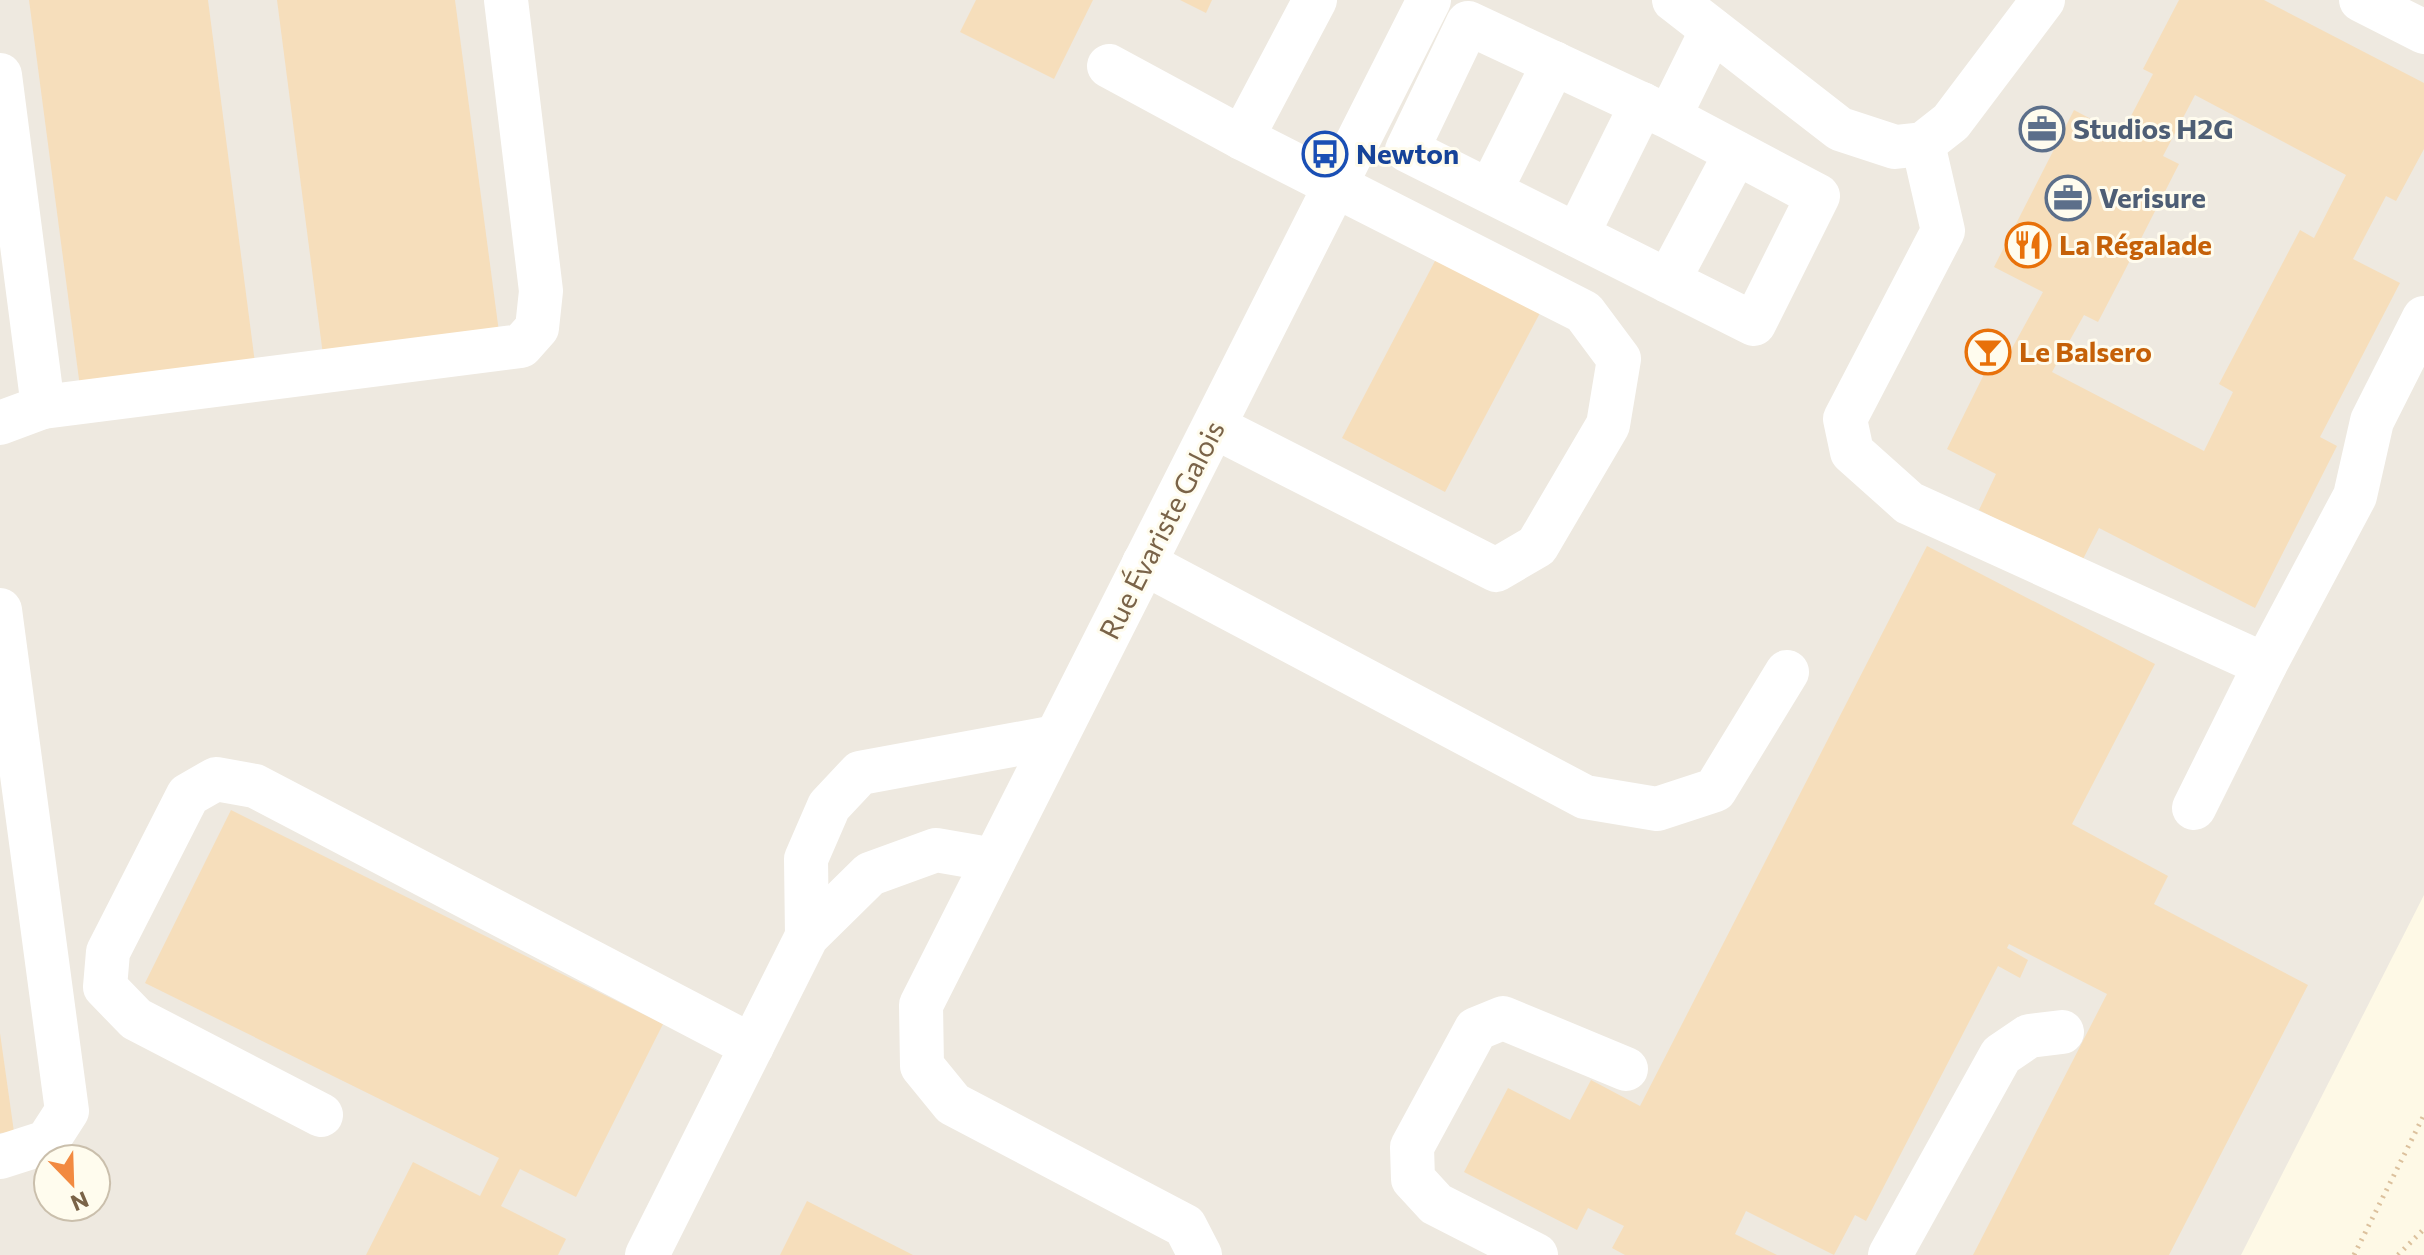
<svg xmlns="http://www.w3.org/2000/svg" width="2424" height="1255" font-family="Commissioner,sans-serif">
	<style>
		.industrial { fill: #eee9e0; fill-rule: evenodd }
		.building { fill: #f6debb; fill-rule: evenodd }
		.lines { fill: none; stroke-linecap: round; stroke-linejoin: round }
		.path { stroke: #dcc19d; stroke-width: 5; stroke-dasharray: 2 6; stroke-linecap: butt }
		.minor { stroke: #fff; stroke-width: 44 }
		.labels { text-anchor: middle; stroke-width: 6; stroke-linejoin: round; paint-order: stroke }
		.service-label { font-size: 28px; font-weight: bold; fill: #4e5e75; stroke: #fffcee; text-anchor: start }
		.transit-label { font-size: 28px; font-weight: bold; fill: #164399; stroke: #fffcee; text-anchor: start }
		.food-label { font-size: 28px; font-weight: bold; fill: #c56008; stroke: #fffcee; text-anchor: start }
		.street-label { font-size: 28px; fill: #7a6348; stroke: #fffcee }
	</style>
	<rect width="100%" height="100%" fill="#fef9e6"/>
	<path class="industrial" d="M0,0h2424v895l-183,360h-2241zM48,1159h48v48h-48z"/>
	<g class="building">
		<path d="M29,0h179l47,363 -175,24z"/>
		<path d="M277,0h178l44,332 -176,23z"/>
		<path d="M976,0h117l-39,79 -94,-47z"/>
		<path d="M1180,0h32l-6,13z"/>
		<path d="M2179,0h85l160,83v66l-28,52 -10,-5 -33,63 47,24 -80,154 17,9 -82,162 -156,-80 -18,35 -102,-53 17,-36 -49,-25 52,-105 12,6 32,-58 -49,-25 80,-157 47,25 32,-61 -10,-5zM2195,95l151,80 -32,63 -14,-8 -81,154 14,8 -29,59 -152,-79 32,-57 14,7 24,-46 57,-112 -16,-8z"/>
		<path d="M1436,259l104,54 -95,179 -103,-54z"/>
		<path d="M1927,546l228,118 -83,160 96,52 -14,28 154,81 -139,270h-196l134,-261 -98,-50 -2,4 21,12 -8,18 -22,-12 -132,255 -11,-6 -21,40 -88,-44 -11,23 42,21h-152l-13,-7 12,-22 -36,-18 -11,22 -113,-58 44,-84 62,32 21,-40 49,26z"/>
		<path d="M231,810l432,214 -87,173 -56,-28 -19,37 65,33 -8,16h-192l47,-93 67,34 19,-38 -354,-175z"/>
		<path d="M0,1033l14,99 -14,1z"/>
		<path d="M807,1201l106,54h-133z"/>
	</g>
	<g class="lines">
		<g class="path">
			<path d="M2354,1255l70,-140"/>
			<path d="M2398,1255l26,-26"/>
		</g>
		<g class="minor">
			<path d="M1674,0l166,129 55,18 28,-3 28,-22 92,-122"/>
			<path d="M2361,0l63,32"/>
			<path d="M1109,66l133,72 342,174 35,47 -11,66 -71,121 -41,24 -281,-143"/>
			<path d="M0,75l43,332 478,-61 16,-18 4,-37 -35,-291"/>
			<path d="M1669,117l149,79 -64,128 -347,-174 61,-127 201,94 43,-87"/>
			<path d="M1242,138l73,-138"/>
			<path d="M1923,144l20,87 -98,188 7,33 57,51 356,162"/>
			<path d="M1490,191l64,-128"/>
			<path d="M1577,235l65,-131"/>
			<path d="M1668,281l68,-128"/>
			<path d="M0,423l43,-16"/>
			<path d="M1144,563l441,234 72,12 58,-19 72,-118"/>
			<path d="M0,610l67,501 -20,31 -47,15"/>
			<path d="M2194,808l71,-143 90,-169 17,-75 52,-103"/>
			<path d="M807,936l-1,-77 23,-53 31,-33 196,-36"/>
			<path d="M321,1115l-185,-96 -31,-32 3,-35 80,-157 28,-16 39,7 497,260"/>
			<path d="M647,1255l160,-319 63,-62 66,-24 58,10"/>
			<path d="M1200,1255l-15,-29 -232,-122 -31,-38 -1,-61 508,-1005"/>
			<path d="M1536,1255l-100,-51 -23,-25 -1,-32 64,-118 27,-11 123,51"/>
			<path d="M1890,1255l111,-200 28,-19 33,-4"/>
		</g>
	</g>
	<defs>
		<g id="office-ring" transform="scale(2.3)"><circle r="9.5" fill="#fffcee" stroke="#5c6f8a" stroke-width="1.5"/><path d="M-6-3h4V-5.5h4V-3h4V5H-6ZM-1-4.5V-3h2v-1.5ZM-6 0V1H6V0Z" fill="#5c6f8a"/></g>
		<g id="bus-ring" transform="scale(2.3)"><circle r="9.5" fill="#fffcee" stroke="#1a4fb4" stroke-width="1.5"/><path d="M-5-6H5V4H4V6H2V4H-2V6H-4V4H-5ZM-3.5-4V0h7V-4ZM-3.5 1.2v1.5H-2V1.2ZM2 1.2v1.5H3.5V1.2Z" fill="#1a4fb4"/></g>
		<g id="restaurant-ring" transform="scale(2.3)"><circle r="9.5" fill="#fffcee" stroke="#e8710a" stroke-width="1.5"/><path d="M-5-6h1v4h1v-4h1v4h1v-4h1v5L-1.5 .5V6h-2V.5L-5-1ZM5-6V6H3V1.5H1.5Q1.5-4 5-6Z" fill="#e8710a"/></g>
		<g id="bar-ring" transform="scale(2.3)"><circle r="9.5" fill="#fffcee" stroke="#e8710a" stroke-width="1.5"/><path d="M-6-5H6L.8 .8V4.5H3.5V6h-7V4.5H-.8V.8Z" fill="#e8710a"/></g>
	</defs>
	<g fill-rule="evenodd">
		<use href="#office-ring" x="2042" y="129"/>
		<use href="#bus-ring" x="1325" y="154"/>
		<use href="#office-ring" x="2068" y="198"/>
		<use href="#restaurant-ring" x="2028" y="245"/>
		<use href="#bar-ring" x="1988" y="352"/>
	</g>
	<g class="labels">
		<g class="service-label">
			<text x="2073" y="139">Studios H2G</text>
			<text x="2099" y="208">Verisure</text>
		</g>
		<g class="transit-label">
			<text x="1356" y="164">Newton</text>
		</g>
		<g class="food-label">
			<text x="2059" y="255">La Régalade</text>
			<text x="2019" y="362">Le Balsero</text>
		</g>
		<g class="street-label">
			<text transform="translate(1162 530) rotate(-63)" y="10">Rue Évariste Galois</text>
		</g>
	</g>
	<g transform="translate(72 1183) rotate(157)"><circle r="38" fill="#fffcee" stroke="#cabfac" stroke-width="2"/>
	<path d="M0-6L14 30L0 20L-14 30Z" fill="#f28a41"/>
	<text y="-12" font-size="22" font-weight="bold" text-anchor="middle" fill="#7a6348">N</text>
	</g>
</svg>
